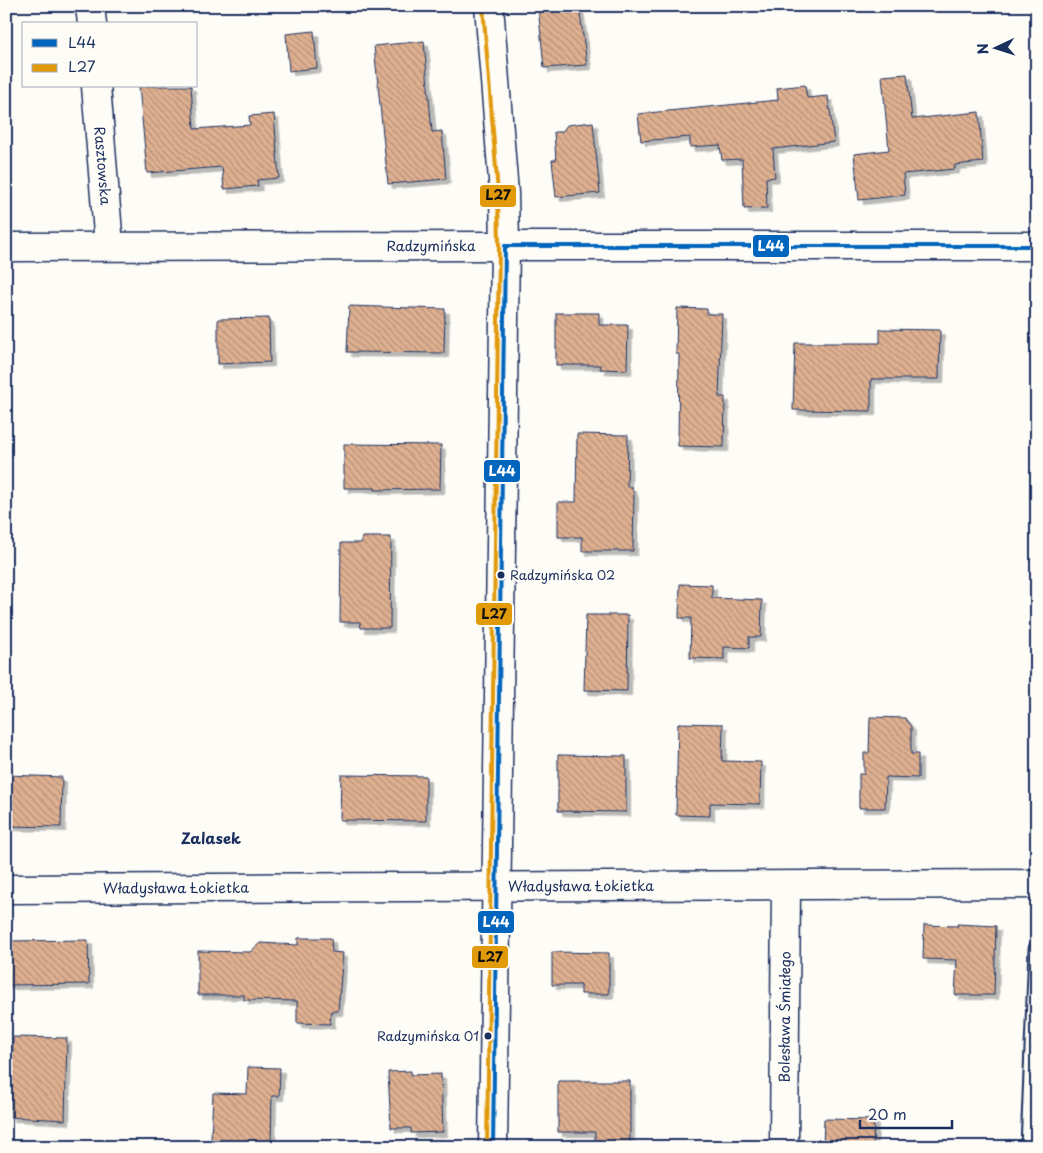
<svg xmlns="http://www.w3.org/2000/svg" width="1043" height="1153" font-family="'Playpen Sans',sans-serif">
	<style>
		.building { fill: url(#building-back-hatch); stroke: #1b2f5e; filter: url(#shadow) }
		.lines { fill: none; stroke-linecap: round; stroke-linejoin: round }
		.service-casing { stroke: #1b2f5e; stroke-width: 19 }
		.minor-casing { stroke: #1b2f5e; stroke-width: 31 }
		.tertiary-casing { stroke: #1b2f5e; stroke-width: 31 }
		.service { stroke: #fdfcf7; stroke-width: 15 }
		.minor { stroke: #fdfcf7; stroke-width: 28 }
		.tertiary { stroke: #fdfcf7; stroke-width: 28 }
		.bus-1-casing { stroke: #fdfcf7; stroke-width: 8 }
		.bus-2-casing { stroke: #fdfcf7; stroke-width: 8 }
		.bus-1 { stroke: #0065bd; stroke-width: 4 }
		.bus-2 { stroke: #e19a09; stroke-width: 4 }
		.bus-dot { fill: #1b2f5e; stroke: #fdfcf7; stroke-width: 2 }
		.labels { text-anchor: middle; stroke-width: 4.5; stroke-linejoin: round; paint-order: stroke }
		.bus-label { font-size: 13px; fill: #1b2f5e; stroke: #fdfcf7; text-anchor: start }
		.street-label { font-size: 14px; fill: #1b2f5e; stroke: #fdfcf7 }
		.neighbourhood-label { font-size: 15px; font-weight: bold; fill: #1b2f5e; stroke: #fdfcf7 }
		.line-badge { stroke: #fdfcf7; stroke-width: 2 }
		.badge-label { font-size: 14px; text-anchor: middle; font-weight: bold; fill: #fff }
		.pale-badge-label { font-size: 14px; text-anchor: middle; font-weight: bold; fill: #111 }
	</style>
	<defs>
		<pattern id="building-back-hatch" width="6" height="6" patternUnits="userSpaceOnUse" patternTransform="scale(1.25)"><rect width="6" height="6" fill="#dfb090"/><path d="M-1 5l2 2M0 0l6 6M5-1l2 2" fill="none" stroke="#b49079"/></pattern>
		<filter id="shadow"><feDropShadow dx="4.5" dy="4.5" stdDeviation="0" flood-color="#0004"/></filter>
	</defs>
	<rect width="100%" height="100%" fill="#fdfcf7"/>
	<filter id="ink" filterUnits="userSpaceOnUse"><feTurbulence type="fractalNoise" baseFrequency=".02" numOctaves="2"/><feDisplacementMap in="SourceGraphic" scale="10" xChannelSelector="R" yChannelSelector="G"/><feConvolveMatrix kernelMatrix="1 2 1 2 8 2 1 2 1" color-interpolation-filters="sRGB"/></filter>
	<g filter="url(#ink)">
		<g class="building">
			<path d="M538,6h41l8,59 -43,3z"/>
			<path d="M314,31l3,37 -28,3 -3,-37z"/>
			<path d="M424,41l8,91 10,-1 4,48 -58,5 -14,-138z"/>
			<path d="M907,74l5,45 67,-7 4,50 -28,3v4l-52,5 2,21 -46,5 -5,-46 35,-4 -7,-74z"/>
			<path d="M805,85l2,13 21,-2 6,46 -61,7 2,28 -9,1 1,30 -23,1 -2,-50 -20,1 -2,-15 -30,2v-10l-49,4 -3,-27 140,-14 -1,-12z"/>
			<path d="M139,86h52l3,43 56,-4 -1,-9 25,-2 5,64 -22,2 1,6 -34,3 -2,-22 -75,6z"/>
			<path d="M593,122l7,71 -44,4 -4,-37h4l-2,-28h8l5,-7z"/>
			<path d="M349,306l96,3 -1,44 -97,-1z"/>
			<path d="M677,308l30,1v5h15l-3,83h6l-1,50 -46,-1 1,-92h-3z"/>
			<path d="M556,313h43v12h29l-1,45 -27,-1 1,-4h-45z"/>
			<path d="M269,318l1,44 -52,2v-45z"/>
			<path d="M880,329l60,1 -1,49h-68v32l-78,-1 2,-67h85z"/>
			<path d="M577,434l51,1 -1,52h5l2,8 -1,56h-51v-14h-24v-35h18z"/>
			<path d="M344,444l97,1 -1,44 -65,1v-2h-31z"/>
			<path d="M362,537h29l-1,91h-29l-1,-6h-20l1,-79h20z"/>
			<path d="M680,584l32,1v13l50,2 -1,37h-12v11l-25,-1v12l-34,-1 1,-40h-12z"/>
			<path d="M586,615h42l-1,76 -43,-1z"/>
			<path d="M870,717l35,1 6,9v27h7v24l-32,-1 -1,31h-26v-34h5v-21h5z"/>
			<path d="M678,723l45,1 -1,37 39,1 -1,42 -50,-1v13l-34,-1z"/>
			<path d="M558,755l68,1v56l-68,-1z"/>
			<path d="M6,775l56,2 -1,50 -55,-1z"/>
			<path d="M341,775l85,1v45l-86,-1z"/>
			<path d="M957,924l39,2 -2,69h-39l2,-35 -34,-1 1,-34 34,1z"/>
			<path d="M298,938h33l1,14 11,1 -5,58h-7l-1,13 -33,-1v-22l-53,-1v-5h-46v-44l52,1 10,-9 38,2z"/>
			<path d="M88,940l1,44 -83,1v-44z"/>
			<path d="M552,952l57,1v41h-28v-9h-29z"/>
			<path d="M13,1037l54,1 -2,82 -55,-3z"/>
			<path d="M248,1067l32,1 -1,28h-7l-1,46 -60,-2 2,-47 34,1z"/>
			<path d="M411,1071v4l30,-1 2,58 -32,1v-5h-20l-3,-56z"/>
			<path d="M558,1081h72v66h-35v-15h-37z"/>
			<path d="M824,1119l50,1 -1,27h-50z"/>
		</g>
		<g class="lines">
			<g class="service-casing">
				<path id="service" d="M1029,1147l8,-198"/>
			</g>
			<g class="minor-casing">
				<g id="minor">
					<path d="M90,6l2,18"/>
					<path id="s1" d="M96,86l13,160"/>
					<path id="s2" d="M6,247l499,-1"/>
					<path id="s3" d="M6,889l1031,-5"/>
					<path id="s4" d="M784,1147l2,-260"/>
				</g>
			</g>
			<g class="tertiary-casing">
				<g id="tertiary">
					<path d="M489,6l15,187 1,53 -12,901"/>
					<path d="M505,246h532"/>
				</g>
			</g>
			<use href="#service" class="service"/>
			<use href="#minor" class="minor"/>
			<use href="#tertiary" class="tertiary"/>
			<g class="bus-1-casing">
				<g id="bus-1">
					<path d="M505,246h532"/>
					<path d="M493,1147l12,-901"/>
				</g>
			</g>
			<g class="bus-2-casing">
				<path id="bus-2" d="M483,6l15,187 1,53 -12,901"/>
			</g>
			<use href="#bus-1" class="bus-1"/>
			<use href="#bus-2" class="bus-2"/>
		</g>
	</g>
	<g class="bus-dot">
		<circle cx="501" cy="575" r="4.5"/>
		<circle cx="488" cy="1036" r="4.5"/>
	</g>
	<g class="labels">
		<g class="bus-label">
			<text x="510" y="580">Radzymińska 02</text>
			<text x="479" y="1041" text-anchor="end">Radzymińska 01</text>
		</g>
		<g class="street-label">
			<text dy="5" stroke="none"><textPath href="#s1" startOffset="80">Rasztowska</textPath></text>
			<text dy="5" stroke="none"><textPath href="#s2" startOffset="425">Radzymińska</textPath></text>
			<text dy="5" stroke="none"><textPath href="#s3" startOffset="575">Władysława Łokietka</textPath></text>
			<text dy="5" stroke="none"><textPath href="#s3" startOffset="170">Władysława Łokietka</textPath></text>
			<text dy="5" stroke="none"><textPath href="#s4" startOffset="130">Bolesława Śmiałego</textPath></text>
		</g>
		<g class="neighbourhood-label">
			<text x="211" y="844">Zalasek</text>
		</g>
	</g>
	<g class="line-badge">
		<rect x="479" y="184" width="38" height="24" rx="5" fill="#e19a09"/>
		<rect x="752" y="234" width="38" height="24" rx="5" fill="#0065bd"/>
		<rect x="483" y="459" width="38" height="24" rx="5" fill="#0065bd"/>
		<rect x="475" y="602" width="38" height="24" rx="5" fill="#e19a09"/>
		<rect x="477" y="910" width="38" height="24" rx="5" fill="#0065bd"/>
		<rect x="471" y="945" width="38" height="24" rx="5" fill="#e19a09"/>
	</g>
	<g class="badge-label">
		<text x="771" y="251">L44</text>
		<text x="502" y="476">L44</text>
		<text x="496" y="927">L44</text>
	</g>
	<g class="pale-badge-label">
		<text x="498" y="200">L27</text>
		<text x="494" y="619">L27</text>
		<text x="490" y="962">L27</text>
	</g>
	<rect width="1043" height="1153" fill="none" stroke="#fdfcf7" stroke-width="25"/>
	<rect x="12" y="12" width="1018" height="1128" fill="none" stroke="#1b2f5e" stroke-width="2" filter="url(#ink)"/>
	<rect x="22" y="22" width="175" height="65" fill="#fdfcf7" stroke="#a3aaba"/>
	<rect x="32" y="39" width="25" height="8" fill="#0065bd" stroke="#a3aaba"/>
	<text x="68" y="48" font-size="15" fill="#1b2f5e">L44</text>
	<rect x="32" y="64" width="25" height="8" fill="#e19a09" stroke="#a3aaba"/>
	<text x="68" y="72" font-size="15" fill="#1b2f5e">L27</text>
	<g transform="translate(996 48) rotate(266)" stroke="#fdfcf7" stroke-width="4" paint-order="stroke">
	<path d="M0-4L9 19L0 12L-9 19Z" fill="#1b2f5e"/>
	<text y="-8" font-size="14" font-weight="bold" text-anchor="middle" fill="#1b2f5e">N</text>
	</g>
	<path d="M860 1120v8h92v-8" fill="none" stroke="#1b2f5e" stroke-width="2.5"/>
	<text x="868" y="1120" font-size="15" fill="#1b2f5e" stroke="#fdfcf7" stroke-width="4" paint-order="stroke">20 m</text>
</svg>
